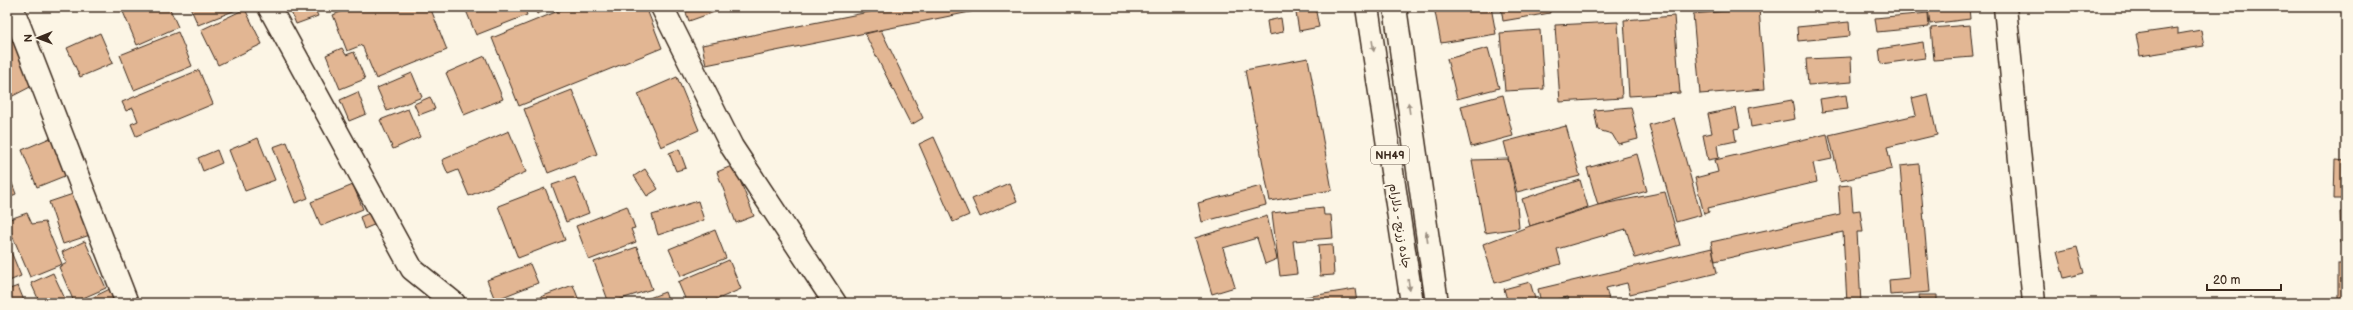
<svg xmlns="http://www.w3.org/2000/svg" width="2353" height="310" font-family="'Balsamiq Sans','Playpen Sans Arabic',sans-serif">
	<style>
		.building { fill: #e2b693; stroke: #3b2a1e }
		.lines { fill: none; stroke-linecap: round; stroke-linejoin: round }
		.minor-casing { stroke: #3b2a1e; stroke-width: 25 }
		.trunk-casing { stroke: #3b2a1e; stroke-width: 25 }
		.minor { stroke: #fcf5e5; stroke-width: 22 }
		.trunk { stroke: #fcf5e5; stroke-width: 22 }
		.oneway { fill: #9c9082 }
		.labels { text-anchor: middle; stroke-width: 4; stroke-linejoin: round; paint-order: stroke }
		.shield { fill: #fcf5e5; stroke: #75675a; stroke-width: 1 }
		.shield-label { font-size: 11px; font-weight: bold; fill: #3b2a1e }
		.street-label { font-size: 12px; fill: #3b2a1e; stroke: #fcf5e5 }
	</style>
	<rect width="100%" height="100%" fill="#fcf5e5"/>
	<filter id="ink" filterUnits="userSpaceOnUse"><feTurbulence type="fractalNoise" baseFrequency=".025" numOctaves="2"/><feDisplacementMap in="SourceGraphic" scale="8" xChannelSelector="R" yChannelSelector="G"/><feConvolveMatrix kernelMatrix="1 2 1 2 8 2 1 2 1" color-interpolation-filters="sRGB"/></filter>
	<g filter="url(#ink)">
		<g class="building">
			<path d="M121,7h48l9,20 -41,18z"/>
			<path d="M190,7h51v1l-43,17z"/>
			<path d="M289,7h25l4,9 -22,8z"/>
			<path d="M353,7h77l17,43 -71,29 -14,-34 -15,6 -14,-36z"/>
			<path d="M469,7h55l3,8 -51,20 -11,-27z"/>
			<path d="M534,7h19l-16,7z"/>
			<path d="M568,7h78l16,41 -143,58 -27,-68z"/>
			<path d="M684,7h42v1l-37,13z"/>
			<path d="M894,7h101l-289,58 -4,-20z"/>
			<path d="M1295,7h20l4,20 -20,4z"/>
			<path d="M1434,7h57l5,27 -55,9z"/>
			<path d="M1501,7h48l1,6 -47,8z"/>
			<path d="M1555,7h14l-13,2z"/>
			<path d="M1914,7h55l1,12 -40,5 -2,-15 -14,2z"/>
			<path d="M1759,8l6,81 -65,5 -7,-80z"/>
			<path d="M245,9l17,35 -44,21 -17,-35z"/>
			<path d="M1928,13l1,14 -52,5 -2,-14z"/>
			<path d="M1674,16l6,77 -51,3 -5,-76z"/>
			<path d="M1281,18l2,14 -14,3 -2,-14z"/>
			<path d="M1618,22l4,76 -62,4 -5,-77z"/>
			<path d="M1849,22l1,14 -52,5 -1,-14z"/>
			<path d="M1970,25l3,32 -39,3 -3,-32z"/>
			<path d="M2178,28v6l23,-4 3,16 -64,10 -4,-22z"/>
			<path d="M7,29l27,56 -27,14z"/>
			<path d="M881,30l42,88 -12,7 -46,-91z"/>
			<path d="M1540,30l4,59 -39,2 -5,-58z"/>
			<path d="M178,32l14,34 -58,24 -14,-35z"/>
			<path d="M100,33l13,30 -33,14 -13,-29z"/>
			<path d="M1923,42l2,16 -44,6 -2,-15z"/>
			<path d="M342,48l4,7 8,-3 11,27 -25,10 -14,-34z"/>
			<path d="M1488,48l11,40 -42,11 -10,-40z"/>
			<path d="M485,56l18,43 -39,16 -18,-42z"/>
			<path d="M1851,57l1,25 -44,3 -2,-26z"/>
			<path d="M1308,58l24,132 -62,11 -25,-131z"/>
			<path d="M199,70l14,34 -77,32 -5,-12 7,-3 -5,-13 -7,3 -4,-9z"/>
			<path d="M412,73l10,24 -35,14 -10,-23z"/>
			<path d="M677,77l22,53 -38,17 -23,-53z"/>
			<path d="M572,90l25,64 -49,19 -24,-64z"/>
			<path d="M358,92l8,22 -17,7 -9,-21z"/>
			<path d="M1928,94l9,41 -50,12 5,22 -52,12 -11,-46 87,-20 -4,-17z"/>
			<path d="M1503,95l10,41 -42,11 -10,-41z"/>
			<path d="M1846,95l2,14 -26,3 -2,-13z"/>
			<path d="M430,97l5,12 -16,6 -5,-11z"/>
			<path d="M1792,100l3,19 -44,8 -3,-19z"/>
			<path d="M1631,107l7,32 -20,5 -6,-10 -14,-4 -4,-20z"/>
			<path d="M1736,108l4,20 -6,1 2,12 -19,4 2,13 -11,2 -5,-25 9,-2 -4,-19z"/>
			<path d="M408,109l12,28 -27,12 -13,-29z"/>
			<path d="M1674,118l27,97 -25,7 -27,-97z"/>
			<path d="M1566,126l14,50 -63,16 -13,-50z"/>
			<path d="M509,131l17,41 -57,24 -11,-26 -10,4 -6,-14z"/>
			<path d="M1827,134l5,25 -19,4 4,19 -109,26 1,4 -5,2 -9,-36 23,-6 -3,-12z"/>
			<path d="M57,135l15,38 -35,14 -15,-37z"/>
			<path d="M934,137l35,78 -16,7 -34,-78z"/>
			<path d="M258,138l17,42 -30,11 -16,-41z"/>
			<path d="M287,142l21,56 -13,5 -22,-56z"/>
			<path d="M679,149l7,19 -10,3 -7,-18z"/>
			<path d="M217,150l5,13 -19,8 -5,-13z"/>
			<path d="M1637,154l10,37 -49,14 -11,-37z"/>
			<path d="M1508,159l8,35 3,34 -34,5 -13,-73z"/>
			<path d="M2335,160l11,1v38h-12z"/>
			<path d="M1919,164l11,128 -40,3 -1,-15 20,-2 -9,-112z"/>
			<path d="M734,165l20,51 -18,7 -19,-51z"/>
			<path d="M645,169l13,20 -11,7 -13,-20z"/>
			<path d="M7,170l9,24 -9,4z"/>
			<path d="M575,177l14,36 -23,9 -14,-37z"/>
			<path d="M1580,180l8,27 -58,19 -8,-27z"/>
			<path d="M1009,183l8,18 -37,16 -8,-18z"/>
			<path d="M353,185l10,24 -42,17 -10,-24z"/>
			<path d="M1851,185l2,26 7,-1 3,22h-6l4,71h-14l-4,-71 -128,29 -4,-19 129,-28 -2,-28z"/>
			<path d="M1261,186l5,19 -64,17 -4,-19z"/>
			<path d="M545,188l20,52 -47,18 -20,-52z"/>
			<path d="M79,192l14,42 -30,10 -14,-42z"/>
			<path d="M1665,192l15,53 -45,13 -9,-29 -69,20 4,15 -66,19 -12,-39 47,-18 68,-21z"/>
			<path d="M698,201l6,19 -46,15 -6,-20z"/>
			<path d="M627,206l8,22 -4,1 5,13 -47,18 -13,-34z"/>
			<path d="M1323,207l1,8h7l2,23 -40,3 4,33 -17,2 -8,-63z"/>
			<path d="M372,212l4,12 -12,5 -4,-12z"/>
			<path d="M2340,212h6v31h-5z"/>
			<path d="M27,213l5,11 13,-2 17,42 -32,13 -23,-54v-3z"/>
			<path d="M1267,216l10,43 -12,5 -8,-26 -34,10 12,39 -23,7 -17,-56z"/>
			<path d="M715,230l11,28 -45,18 -12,-27z"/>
			<path d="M85,241l21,47 -32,14 -15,-35 8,-4 -5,-11z"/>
			<path d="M1332,244l2,31 -14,1 -2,-31z"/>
			<path d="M9,247l12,29 -14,6v-34z"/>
			<path d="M637,247l15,42 -43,14 -15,-41z"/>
			<path d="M2077,247l7,26 -20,5 -7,-26z"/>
			<path d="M1712,248l5,25 -87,21 -3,-11 -21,5 3,12 -13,3h-26l-2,-6 -27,6 -3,-14z"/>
			<path d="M729,260l12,29 -32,14h-22l-9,-21z"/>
			<path d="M530,264l8,19 -43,17 -8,-20z"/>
			<rect x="2338" y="264" width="8" height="38"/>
			<path d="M53,273l14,30h-27l-9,-20z"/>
			<path d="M1530,282l6,20 -28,1 -4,-14z"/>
			<path d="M573,285l7,18h-56z"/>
			<path d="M18,286l7,17h-18v-13z"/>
			<path d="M116,286l8,17h-43z"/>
			<path d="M1355,289l2,14h-51l-1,-6z"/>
			<path d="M665,292l4,11h-33z"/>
			<path d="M1919,295h18v8h-17z"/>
			<path d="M1568,299v4h-22z"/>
			<path d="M765,300l1,3h-11z"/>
		</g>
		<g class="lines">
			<g class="minor-casing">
				<g id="minor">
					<path d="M12,7l115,296"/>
					<path d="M269,7l143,262 42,34"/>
					<path d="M662,7l70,140 103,156"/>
					<path d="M2005,7l29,296"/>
				</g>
			</g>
			<g class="trunk-casing">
				<g id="trunk">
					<path d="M1367,7l45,296"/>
					<path d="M1395,7l42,296"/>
				</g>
			</g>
			<use href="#minor" class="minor"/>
			<use href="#trunk" class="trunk"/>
		</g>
		<defs><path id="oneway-solid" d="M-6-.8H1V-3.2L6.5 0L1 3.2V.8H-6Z"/></defs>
		<g class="oneway">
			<use href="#oneway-solid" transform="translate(1373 46) rotate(81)"/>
			<use href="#oneway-solid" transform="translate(1409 108) rotate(-98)"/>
			<use href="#oneway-solid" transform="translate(1427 237) rotate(-98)"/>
			<use href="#oneway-solid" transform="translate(1409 285) rotate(81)"/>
		</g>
	</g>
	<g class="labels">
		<rect class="shield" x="1371" y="146" width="38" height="18" rx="3"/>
		<g class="shield-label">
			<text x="1390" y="159">NH49</text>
		</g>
		<g class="street-label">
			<text transform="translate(1400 226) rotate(81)" y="4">جاده زرنج - دلارام</text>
		</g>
	</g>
	<rect width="2353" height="310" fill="none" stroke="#fcf5e5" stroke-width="24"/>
	<rect x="12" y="12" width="2329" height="286" fill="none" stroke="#3b2a1e" stroke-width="1.5" filter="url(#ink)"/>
	<g transform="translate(38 38) rotate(269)" stroke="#fcf5e5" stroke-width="3" paint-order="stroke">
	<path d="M0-3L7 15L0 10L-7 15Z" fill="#3b2a1e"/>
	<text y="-6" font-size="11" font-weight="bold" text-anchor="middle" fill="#3b2a1e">N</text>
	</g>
	<path d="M2207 284v6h74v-6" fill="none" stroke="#3b2a1e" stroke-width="2"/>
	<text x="2213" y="284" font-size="12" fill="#3b2a1e" stroke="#fcf5e5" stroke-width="3" paint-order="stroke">20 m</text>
</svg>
